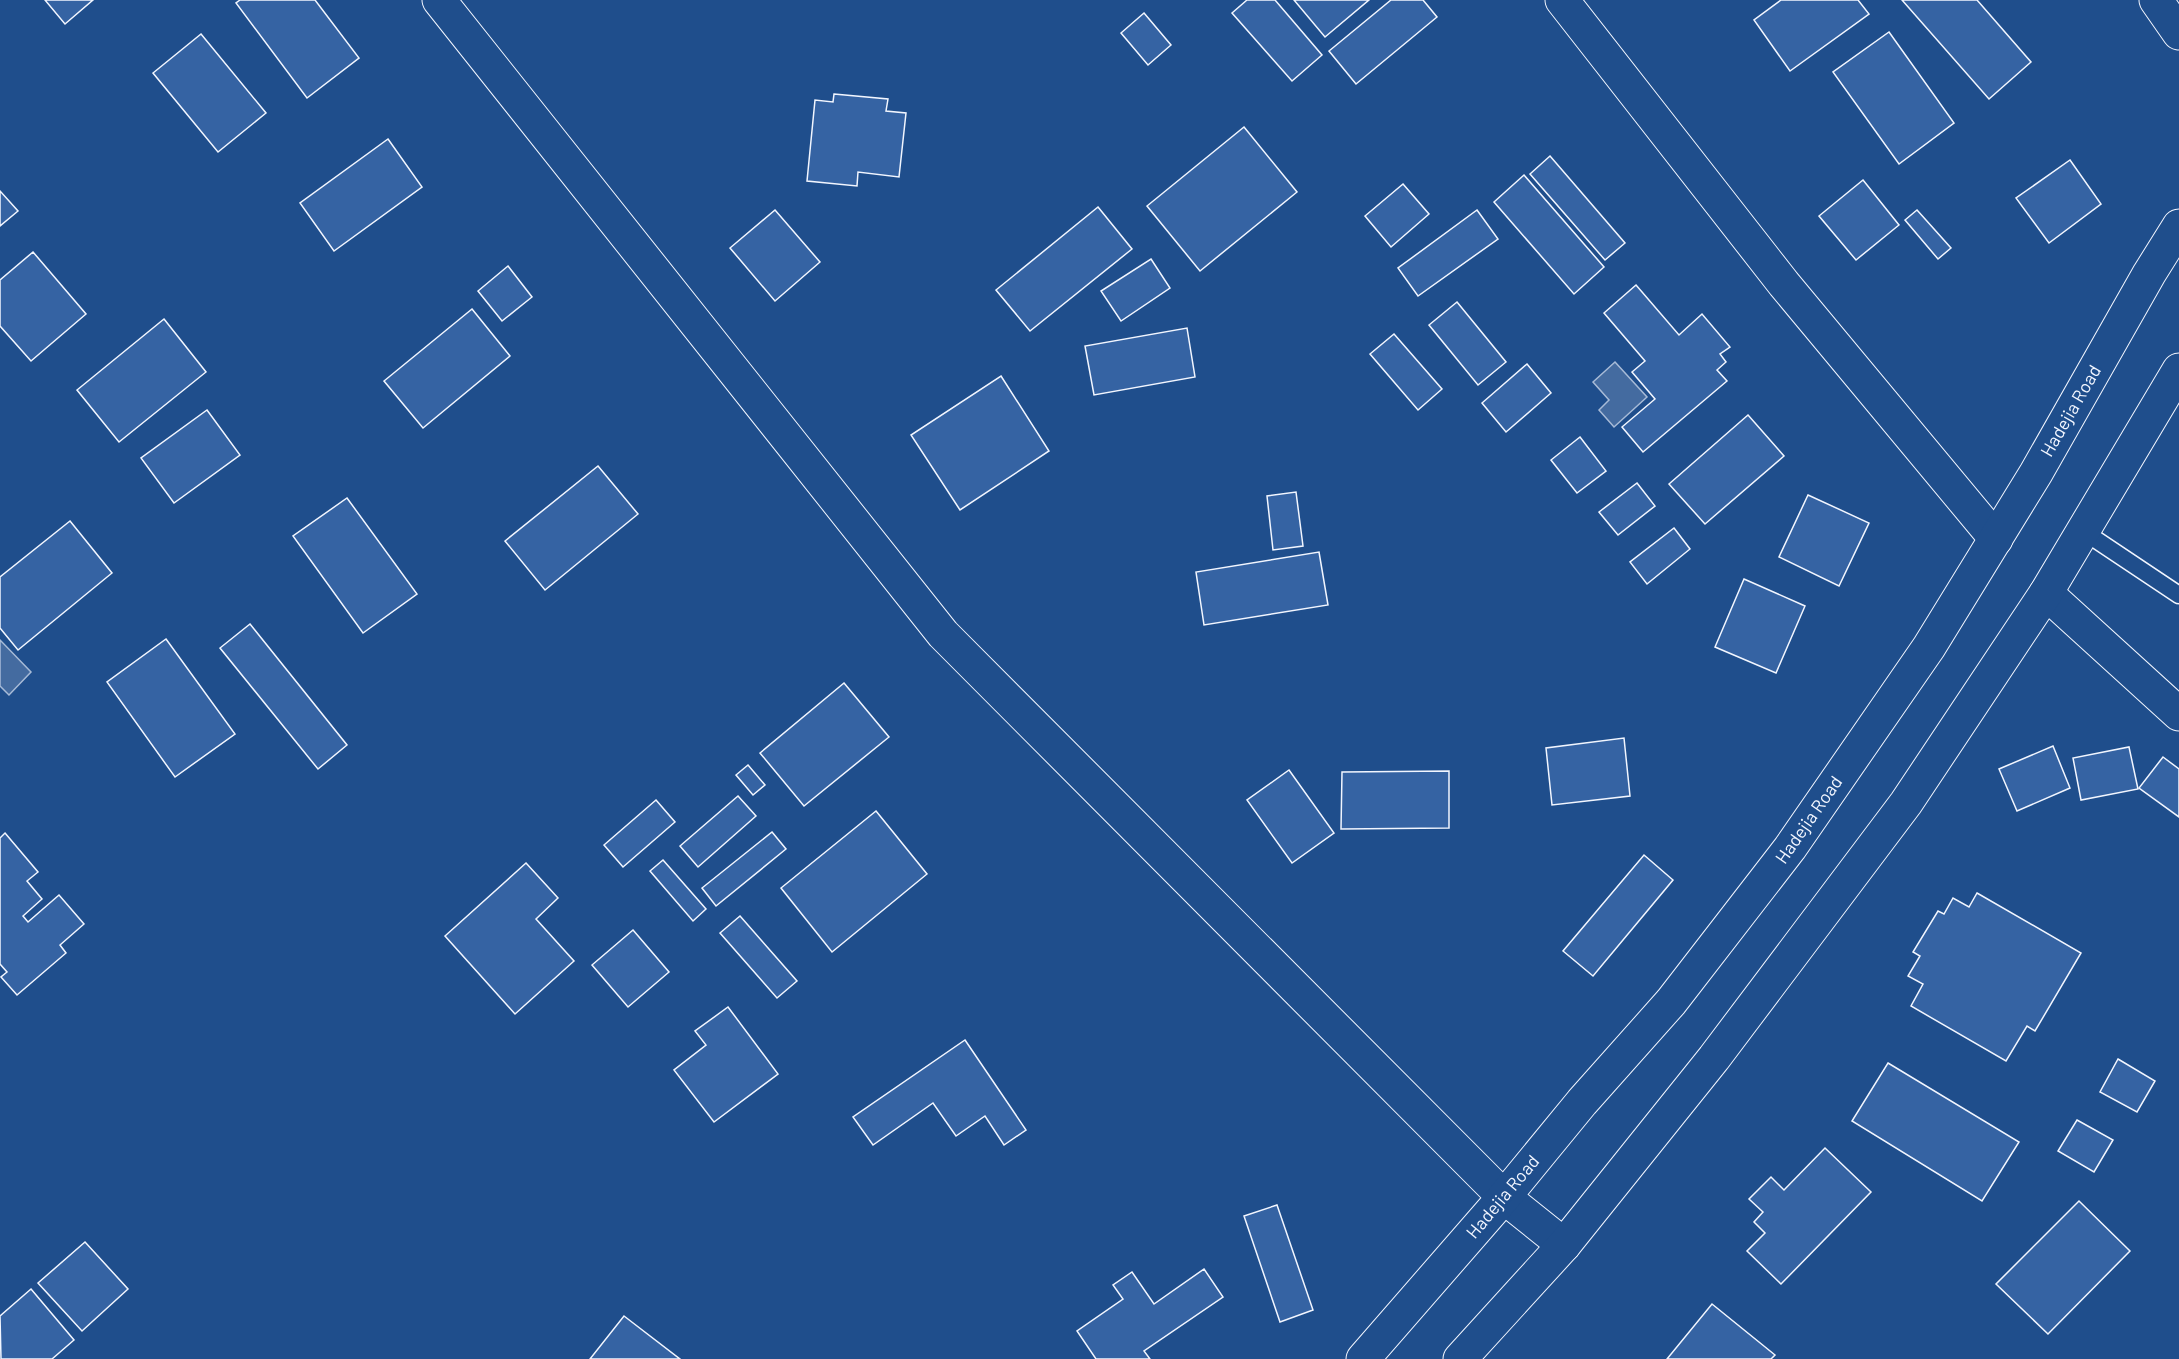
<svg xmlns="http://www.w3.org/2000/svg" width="2179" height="1359" font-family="Barlow,sans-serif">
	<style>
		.water { fill: #446ba0; stroke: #a8bbd7; stroke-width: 1.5 }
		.building { fill: #3563a3; stroke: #f2f6ff; stroke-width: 1.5 }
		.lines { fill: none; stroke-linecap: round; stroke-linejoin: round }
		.service-casing { stroke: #f2f6ff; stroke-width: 19 }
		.minor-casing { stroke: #f2f6ff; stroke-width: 35 }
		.tertiary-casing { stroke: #f2f6ff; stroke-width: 35 }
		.primary-casing { stroke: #f2f6ff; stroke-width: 35 }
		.service { stroke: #1f4e8c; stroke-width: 16 }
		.minor { stroke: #1f4e8c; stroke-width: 33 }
		.tertiary { stroke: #1f4e8c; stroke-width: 33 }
		.primary { stroke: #1f4e8c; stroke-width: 33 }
		.labels { text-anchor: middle; stroke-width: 4.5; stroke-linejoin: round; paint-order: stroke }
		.street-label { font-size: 18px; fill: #f2f6ff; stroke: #1f4e8c }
	</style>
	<rect width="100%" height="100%" fill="#1f4e8c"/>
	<g class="water">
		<path d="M1615,362l32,35 -33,30 -15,-17 10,-10 -16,-18z"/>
		<path d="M0,640l31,32 -22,23 -9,-9z"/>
	</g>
	<g class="building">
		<path d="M45,0h48l-28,24z"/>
		<path d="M240,0h75l44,58 -52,40 -71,-95z"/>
		<path d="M1247,0h28l47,55 -30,26 -60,-68z"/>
		<path d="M1294,0h75l-44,37z"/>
		<path d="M1391,0h32l14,17 -81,67 -27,-33z"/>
		<path d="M1781,0h77l11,14 -79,57 -36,-51z"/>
		<path d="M1902,0h75l54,62 -42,37z"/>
		<path d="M1144,13l27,32 -23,20 -27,-32z"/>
		<path d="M1889,32l65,91 -55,41 -66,-92z"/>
		<path d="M201,34l65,79 -48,39 -65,-79z"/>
		<path d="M834,94l54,5 -2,12 20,2 -7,64 -41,-5 -1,14 -50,-5 8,-81 18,2z"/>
		<path d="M1244,127l53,65 -97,79 -53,-65z"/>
		<path d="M388,139l34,48 -88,64 -34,-48z"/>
		<path d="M1550,156l75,87 -20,17 -75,-86z"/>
		<path d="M2070,160l31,44 -52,39 -33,-45z"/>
		<path d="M1524,175l80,92 -30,27 -80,-92z"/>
		<path d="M1863,180l36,45 -43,35 -37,-44z"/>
		<path d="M1403,184l26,30 -38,33 -26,-31z"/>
		<path d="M0,191l18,20 -18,15z"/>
		<path d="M1098,207l34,42 -102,82 -34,-41z"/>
		<path d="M775,210l45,52 -45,39 -45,-53z"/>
		<path d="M1477,210l21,29 -80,57 -20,-28z"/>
		<path d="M1917,210l34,38 -13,11 -33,-39z"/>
		<path d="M33,252l53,62 -55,47 -31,-35v-46z"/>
		<path d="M1151,259l19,29 -49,33 -20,-30z"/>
		<path d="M508,266l24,31 -30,24 -24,-30z"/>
		<path d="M1636,285l43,50 23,-21 28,33 -10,7 6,8 -9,8 10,11 -84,71 -21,-25 33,-28 -23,-27 13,-11 -41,-48z"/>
		<path d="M1457,302l49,60 -28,23 -49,-60z"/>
		<path d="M472,309l38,47 -87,72 -39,-47z"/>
		<path d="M164,319l42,53 -87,70 -42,-52z"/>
		<path d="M1187,328l8,49 -101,18 -9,-49z"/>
		<path d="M1394,334l48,55 -24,21 -48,-56z"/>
		<path d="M1527,364l24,29 -45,39 -24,-29z"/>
		<path d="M1001,376l48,75 -89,59 -49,-75z"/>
		<path d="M207,410l33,45 -66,48 -33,-45z"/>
		<path d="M1748,415l36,41 -79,68 -36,-40z"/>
		<path d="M1580,437l26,34 -29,22 -26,-33z"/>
		<path d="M598,466l40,48 -93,76 -40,-49z"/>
		<path d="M1637,483l18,23 -37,29 -19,-23z"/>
		<path d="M1296,492l7,54 -30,4 -6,-54z"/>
		<path d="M1808,495l61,28 -30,63 -60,-29z"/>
		<path d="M347,498l70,96 -54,39 -70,-97z"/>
		<path d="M70,521l42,52 -94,77 -18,-22v-51z"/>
		<path d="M1674,528l16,21 -43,35 -17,-22z"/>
		<path d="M1319,552l9,53 -124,20 -8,-53z"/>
		<path d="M1744,579l61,27 -29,67 -61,-26z"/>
		<path d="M250,624l97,121 -29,24 -98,-121z"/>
		<path d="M166,639l69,95 -60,43 -68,-95z"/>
		<path d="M844,683l45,54 -85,69 -44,-53z"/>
		<path d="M1624,738l6,58 -78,9 -6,-57z"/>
		<path d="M2053,746l17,42 -53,23 -18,-42z"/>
		<path d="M2129,747l9,42 -57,11 -8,-42z"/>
		<path d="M2163,757l16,12v48l-40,-29z"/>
		<path d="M748,765l17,20 -12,10 -17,-20z"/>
		<path d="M1289,770l45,63 -42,30 -45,-63z"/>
		<path d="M1449,771v57l-108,1 1,-57z"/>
		<path d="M738,796l18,20 -58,51 -18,-21z"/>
		<path d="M656,800l19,22 -52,45 -19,-22z"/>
		<path d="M876,811l51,63 -95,78 -51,-64z"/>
		<path d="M772,832l14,17 -70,57 -14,-18z"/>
		<path d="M5,833l33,39 -11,9 15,18 -19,17 5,6 31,-27 25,29 -24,21 6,8 -49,42 -16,-18 6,-5 -7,-8v-126z"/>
		<path d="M1644,855l29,25 -80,96 -30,-25z"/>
		<path d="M663,860l43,49 -13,12 -43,-50z"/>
		<path d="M526,863l32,35 -22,21 38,42 -59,53 -70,-78z"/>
		<path d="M1977,893l104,60 -46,78 -8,-5 -21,35 -95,-55 12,-22 -15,-8 12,-20 -7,-4 25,-41 6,3 9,-16 16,9z"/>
		<path d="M740,916l57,65 -20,17 -57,-65z"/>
		<path d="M633,930l36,42 -41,35 -36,-42z"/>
		<path d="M728,1007l50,67 -64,48 -40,-52 32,-25 -11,-14z"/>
		<path d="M965,1040l61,90 -22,15 -19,-29 -29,20 -23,-33 -60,42 -20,-28z"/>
		<path d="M2118,1059l37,22 -18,31 -37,-20z"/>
		<path d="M1888,1063l131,79 -37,59 -130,-80z"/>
		<path d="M2077,1120l36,20 -19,32 -36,-21z"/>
		<path d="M1825,1148l46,44 -90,92 -34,-33 18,-18 -11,-11 9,-10 -14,-13 22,-22 13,13z"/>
		<path d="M2079,1201l51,50 -82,83 -52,-50z"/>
		<path d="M1277,1205l36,105 -33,12 -36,-106z"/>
		<path d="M85,1242l43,47 -46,42 -44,-48z"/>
		<path d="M1204,1269l19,28 -79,54 6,8h-54l-19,-28 46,-32 -10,-14 19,-13 22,32z"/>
		<path d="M31,1289l43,51 -22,19h-51l-1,-43z"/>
		<path d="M1712,1304l63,51 -4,4h-104z"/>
		<path d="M624,1316l56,43h-90z"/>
	</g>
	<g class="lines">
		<g class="service-casing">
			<path id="service" d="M2083,531l96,64"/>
		</g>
		<g class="minor-casing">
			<g id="minor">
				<path d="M439,0l504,634 561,563 60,48"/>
				<path d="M1562,0l222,284 212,255"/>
				<path d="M2046,593l133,121"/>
			</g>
		</g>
		<g class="tertiary-casing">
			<path id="tertiary" d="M2156,0l23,33"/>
		</g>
		<g class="primary-casing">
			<g id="primary">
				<path d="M1363,1359l141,-162 78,-95 89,-100 119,-154 139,-201 107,-174 113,-199 30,-48"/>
				<path d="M1460,1359l104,-114 150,-187 192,-255 140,-210 133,-223"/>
			</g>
		</g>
		<use href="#service" class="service"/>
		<use href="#minor" class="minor"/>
		<use href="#tertiary" class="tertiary"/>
		<use href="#primary" class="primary"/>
	</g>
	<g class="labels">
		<g class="street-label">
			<text transform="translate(2071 411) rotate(-60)" y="6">Hadejia Road</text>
			<text transform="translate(1809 820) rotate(-55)" y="6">Hadejia Road</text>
			<text transform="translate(1503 1197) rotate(-50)" y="6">Hadejia Road</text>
		</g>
	</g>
</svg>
